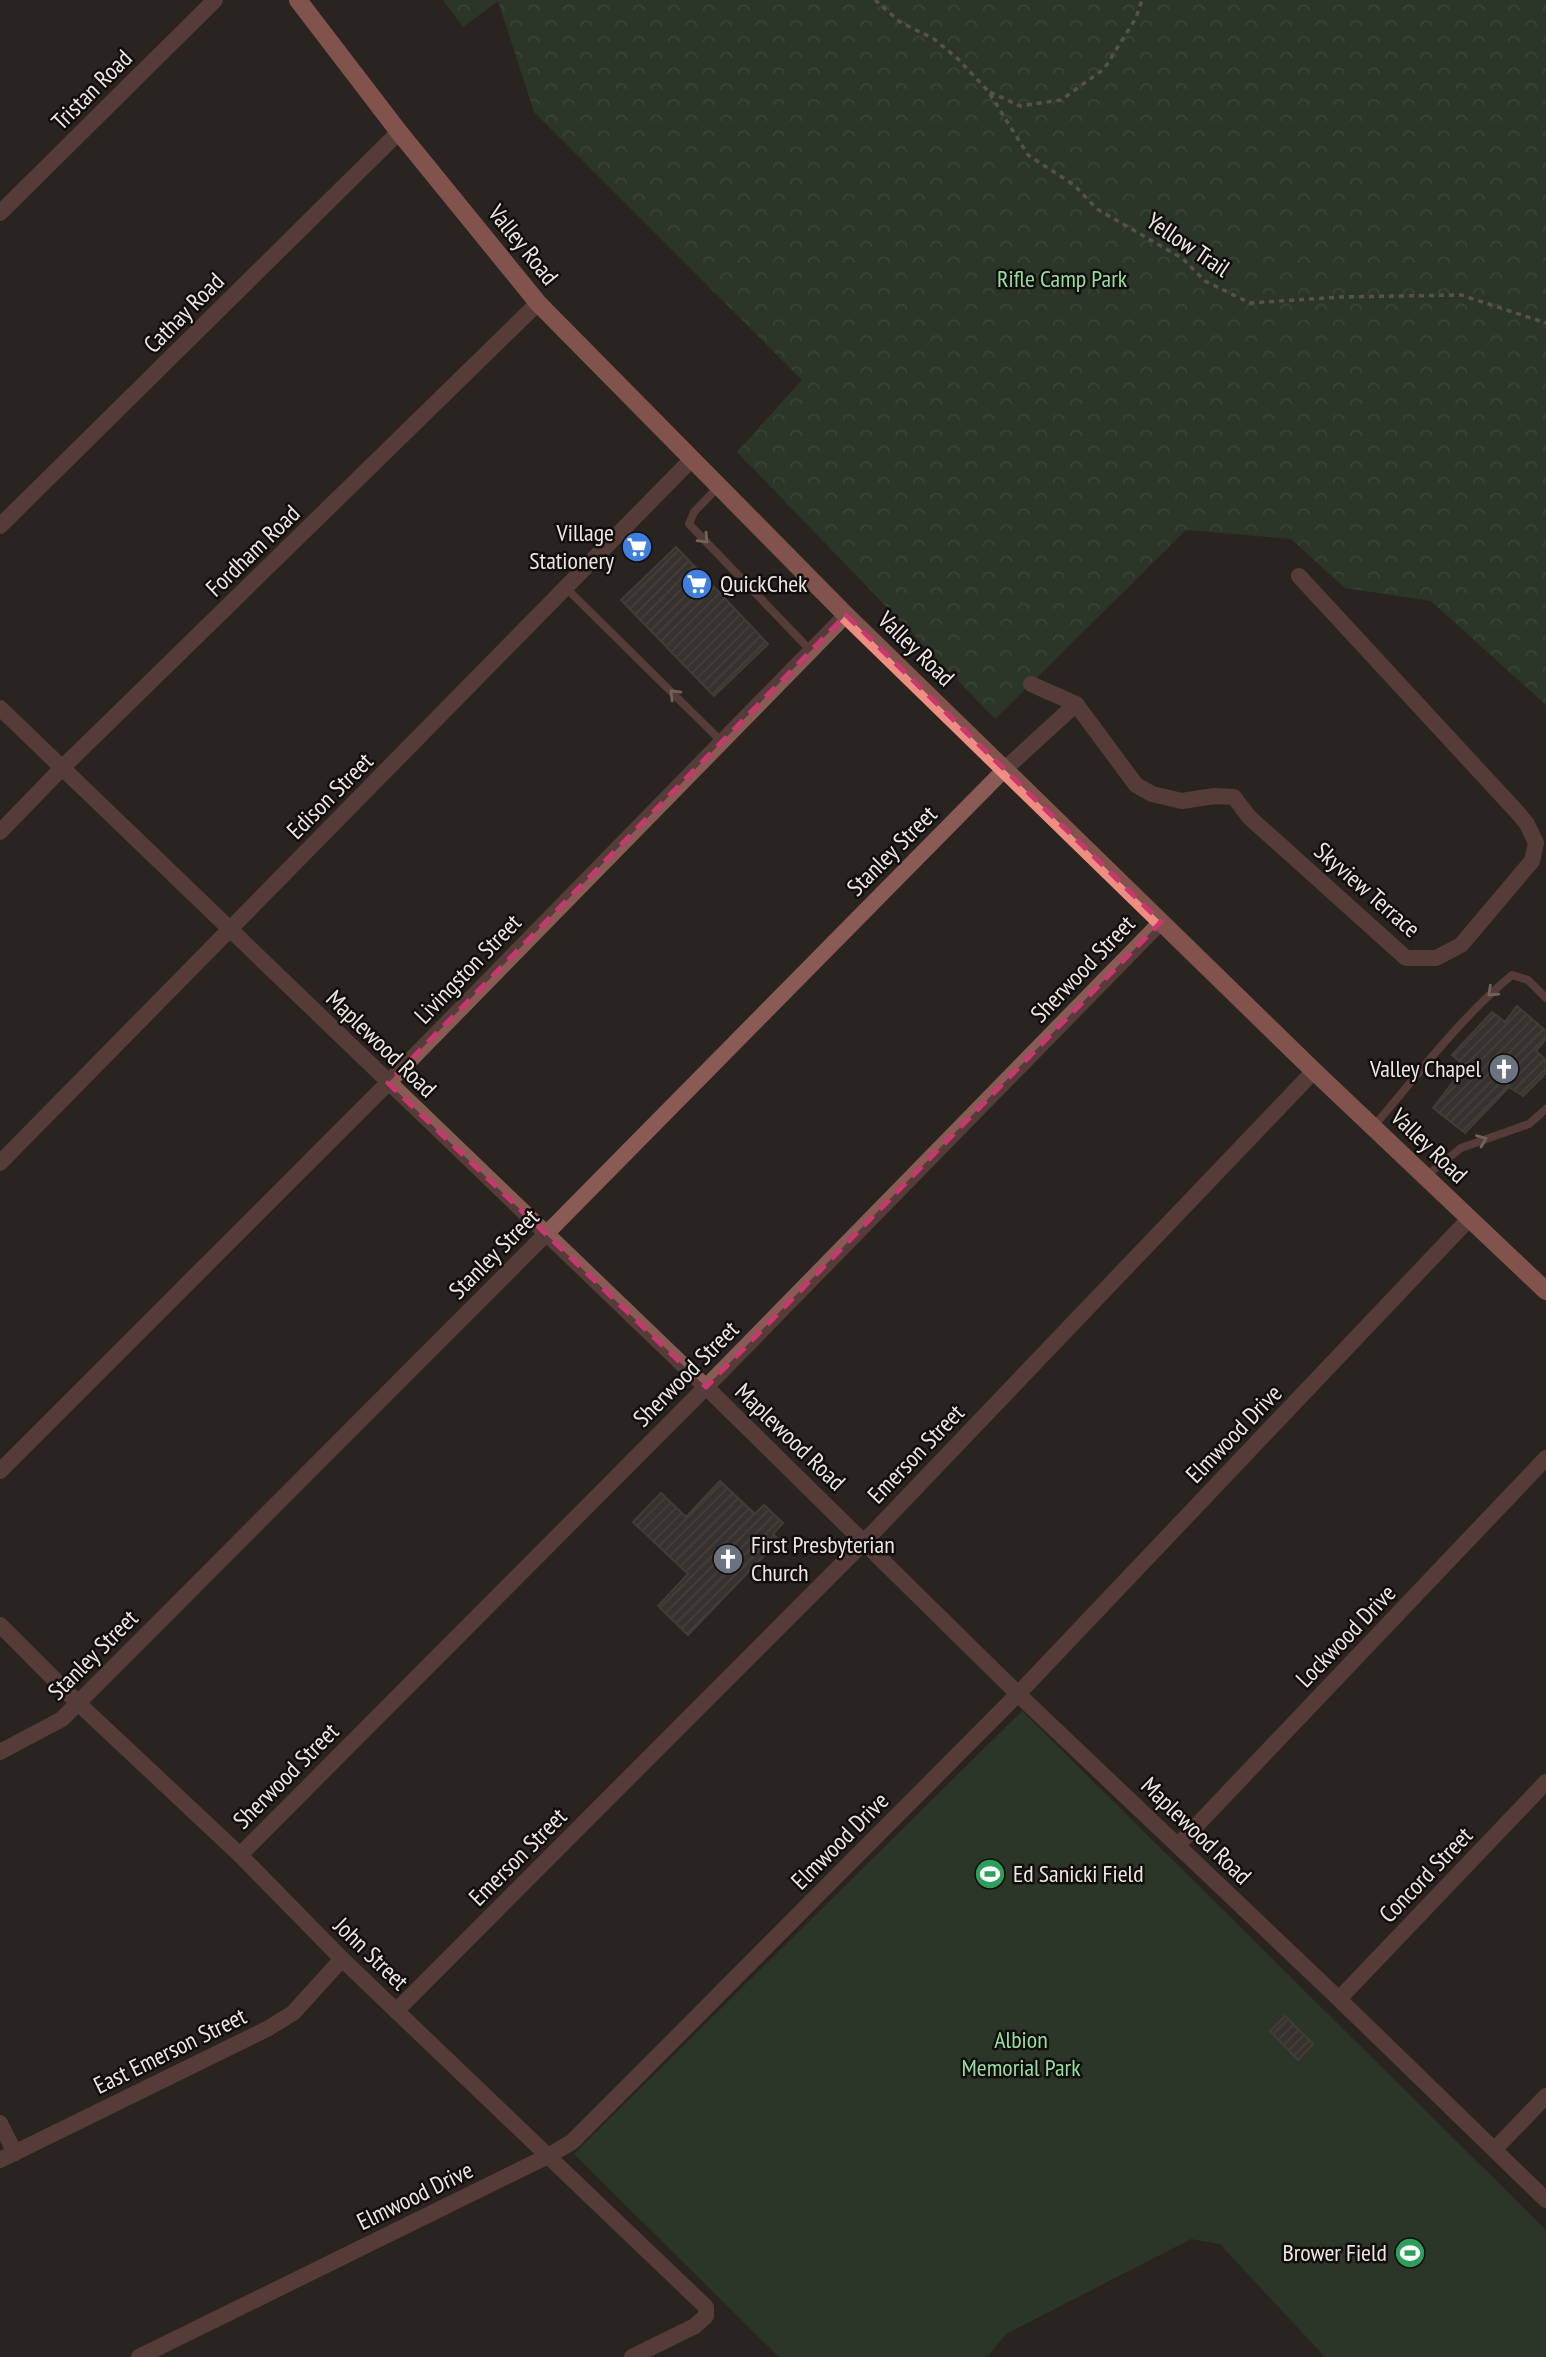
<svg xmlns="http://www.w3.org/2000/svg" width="1546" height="2357" font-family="'PT Sans Narrow',sans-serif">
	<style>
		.green { fill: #2e4d33 }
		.forest { fill: url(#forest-crowns) }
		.building { fill: url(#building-hatch); stroke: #5f5a53; stroke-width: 2 }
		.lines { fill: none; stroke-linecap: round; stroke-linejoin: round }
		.path { stroke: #8c8784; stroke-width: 3.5; stroke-dasharray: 5 5; stroke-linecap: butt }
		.lane { stroke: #8a5a55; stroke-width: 8 }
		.street { stroke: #8a5a55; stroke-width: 16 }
		.primary { stroke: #ee8d82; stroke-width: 18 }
		.oneway { stroke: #c4afab }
		.marked { fill: none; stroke: #c83770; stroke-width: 5; stroke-dasharray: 14 9; stroke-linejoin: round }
		.labels { text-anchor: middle; stroke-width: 5; stroke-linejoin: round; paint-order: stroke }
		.street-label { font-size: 24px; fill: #ebe7e4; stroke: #110e0c }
		.park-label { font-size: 24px; fill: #96dea0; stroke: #110e0c }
		.poi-label { font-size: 24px; fill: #ebe7e4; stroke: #110e0c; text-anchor: end }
	</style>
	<defs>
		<pattern id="forest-crowns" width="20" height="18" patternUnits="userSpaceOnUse" patternTransform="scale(1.75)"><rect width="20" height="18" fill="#2e4d33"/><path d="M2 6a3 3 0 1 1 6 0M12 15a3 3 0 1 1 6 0" fill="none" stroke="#4c6750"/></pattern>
		<pattern id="building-hatch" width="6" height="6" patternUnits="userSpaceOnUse" patternTransform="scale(1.75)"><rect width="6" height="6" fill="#48443d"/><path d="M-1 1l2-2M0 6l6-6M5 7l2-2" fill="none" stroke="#635f59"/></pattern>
	</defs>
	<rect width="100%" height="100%" fill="#2a2420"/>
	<path class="green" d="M1022,1711l524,519v127h-221l-105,-113 -29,-5 -185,95 -19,23h-208l-205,-203z"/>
	<path class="forest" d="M443,0h1103v705l-115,-104 -86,-13 -54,-49 -105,-9 -191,189 -258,-267 65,-72 -268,-268 -36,-111 -35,26z"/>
	<g class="building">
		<path d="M676,547l92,97 -54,52 -93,-96z"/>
		<path d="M1517,1006l29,25v8l-10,12 10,9v13l-23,23 -14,-9 -44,46 -32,-25 32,-42 -13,-11 40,-43 13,10z"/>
		<path d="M720,1481l35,33 9,-9 19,18 -10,11 6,6 -91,95 -30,-29 30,-32 -55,-52 28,-29 25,24z"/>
		<path d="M1285,2016l28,28 -15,16 -28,-29z"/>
	</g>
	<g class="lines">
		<g class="path">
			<path d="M875,0l25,22 34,17 24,20 30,32 40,64 46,30 23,24 85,49 23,23 45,22 90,-6 121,-2 85,28"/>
			<path d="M990,92l30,14 41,-6 43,-31 32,-51 6,-18"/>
		</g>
		<g class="lane">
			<path d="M718,487l-24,25 -5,12 122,127"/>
			<path d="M566,588l156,154"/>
			<path d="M1373,1127c45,-52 86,-108 139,-152l16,5 18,18"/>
			<path d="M1427,1178l4,-6 30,-24 68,-24 17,-15"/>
		</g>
		<g class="street">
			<path d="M0,213l215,-213"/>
			<path d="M0,526l399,-394"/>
			<path d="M1076,704l60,81 16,9 30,7 32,-5 20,1 15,20 157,141h30l25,-13 71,-84 4,-18 -9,-19 -9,-11 -219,-237"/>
			<path d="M0,708l706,679 312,307 321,305 207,201"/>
			<path d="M0,832l63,-65 475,-464"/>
			<path d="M0,1163l691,-703"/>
			<path d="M0,1471l388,-388 458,-468"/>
			<path d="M0,1625l78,78 162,152 102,104 364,348v9l-11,10 -63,31"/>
			<path d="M0,1752l62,-33 484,-485 459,-465 71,-65 -45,-20"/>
			<path d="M1178,1845l368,-387"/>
			<path d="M240,1855l466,-468 455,-465"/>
			<path d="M1339,1999l207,-217"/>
			<path d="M396,2011l469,-470 449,-470"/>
			<path d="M0,2123l15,30"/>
			<path d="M1495,2149l51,-53"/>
			<path d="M0,2160l267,-131 26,-16 49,-54"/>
			<path d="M139,2357l409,-201 24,-14 446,-448 451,-475"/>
		</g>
		<path class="primary" d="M298,0l101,132 139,171 308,312 468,456 232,220"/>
	</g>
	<defs><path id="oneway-chevron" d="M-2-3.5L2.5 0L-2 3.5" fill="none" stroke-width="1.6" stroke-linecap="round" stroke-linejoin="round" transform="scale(1.75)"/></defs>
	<g class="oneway">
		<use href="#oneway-chevron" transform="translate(704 539) rotate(46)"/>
		<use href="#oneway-chevron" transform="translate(674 694) rotate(-135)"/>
		<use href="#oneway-chevron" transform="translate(1492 992) rotate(137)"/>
		<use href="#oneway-chevron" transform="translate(1482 1140) rotate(-22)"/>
	</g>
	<path d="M0 0H1546V2357H0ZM846,615l315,307 -455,465 -318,-304z" fill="#2a2420" fill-opacity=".55" fill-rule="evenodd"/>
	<path class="marked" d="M846,615l315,307 -455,465 -318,-304z"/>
	<defs>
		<g id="supermarket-disc" transform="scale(1.575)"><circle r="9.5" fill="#3f7fe0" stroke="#110e0c"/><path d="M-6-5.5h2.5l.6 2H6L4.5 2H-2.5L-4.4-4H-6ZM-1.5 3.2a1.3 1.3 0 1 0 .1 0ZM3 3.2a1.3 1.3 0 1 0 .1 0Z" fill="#fff"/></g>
		<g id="church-disc" transform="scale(1.575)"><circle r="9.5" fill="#6b7280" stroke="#110e0c"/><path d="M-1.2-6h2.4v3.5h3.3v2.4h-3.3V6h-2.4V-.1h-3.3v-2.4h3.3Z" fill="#fff"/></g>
		<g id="stadium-disc" transform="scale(1.575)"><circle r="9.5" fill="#2e9e5b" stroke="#110e0c"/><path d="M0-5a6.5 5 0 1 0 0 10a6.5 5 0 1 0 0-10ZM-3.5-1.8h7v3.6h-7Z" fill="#fff"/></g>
	</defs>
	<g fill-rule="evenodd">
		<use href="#supermarket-disc" x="637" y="547"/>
		<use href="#supermarket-disc" x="697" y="584"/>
		<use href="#church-disc" x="1504" y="1069"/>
		<use href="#church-disc" x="728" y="1559"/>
		<use href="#stadium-disc" x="990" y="1874"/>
		<use href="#stadium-disc" x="1410" y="2253"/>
	</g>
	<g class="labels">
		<g class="street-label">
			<text transform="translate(92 90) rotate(-45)" y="8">Tristan Road</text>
			<text transform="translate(523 245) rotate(51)" y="8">Valley Road</text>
			<text transform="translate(1188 245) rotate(34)" y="8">Yellow Trail</text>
			<text transform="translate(184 313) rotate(-45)" y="8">Cathay Road</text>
			<text transform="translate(253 551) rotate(-44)" y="8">Fordham Road</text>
			<text transform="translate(916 649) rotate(44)" y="8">Valley Road</text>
			<text transform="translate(330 796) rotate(-45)" y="8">Edison Street</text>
			<text transform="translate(892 851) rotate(-45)" y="8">Stanley Street</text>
			<text transform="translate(1367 890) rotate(41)" y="8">Skyview Terrace</text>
			<text transform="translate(468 969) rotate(-46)" y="8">Livingston Street</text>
			<text transform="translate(1083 969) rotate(-46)" y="8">Sherwood Street</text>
			<text transform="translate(381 1044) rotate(44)" y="8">Maplewood Road</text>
			<text transform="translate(1429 1146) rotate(44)" y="8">Valley Road</text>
			<text transform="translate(494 1254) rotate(-45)" y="8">Stanley Street</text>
			<text transform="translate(686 1374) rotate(-45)" y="8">Sherwood Street</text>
			<text transform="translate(1234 1434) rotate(-46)" y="8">Elmwood Drive</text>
			<text transform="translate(790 1437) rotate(44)" y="8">Maplewood Road</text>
			<text transform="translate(916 1454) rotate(-46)" y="8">Emerson Street</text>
			<text transform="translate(1346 1636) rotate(-46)" y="8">Lockwood Drive</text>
			<text transform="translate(93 1655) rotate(-45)" y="8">Stanley Street</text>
			<text transform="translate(286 1776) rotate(-45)" y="8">Sherwood Street</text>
			<text transform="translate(1196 1831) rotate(44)" y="8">Maplewood Road</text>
			<text transform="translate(840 1841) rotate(-45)" y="8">Elmwood Drive</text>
			<text transform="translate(518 1857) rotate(-45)" y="8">Emerson Street</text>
			<text transform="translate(1426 1875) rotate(-46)" y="8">Concord Street</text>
			<text transform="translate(371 1954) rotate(44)" y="8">John Street</text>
			<text transform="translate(170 2051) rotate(-26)" y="8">East Emerson Street</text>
			<text transform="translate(415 2196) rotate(-26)" y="8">Elmwood Drive</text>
		</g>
		<g class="park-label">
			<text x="1062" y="287">Rifle Camp Park</text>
			<text x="1021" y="2048">Albion<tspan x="1021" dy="28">Memorial Park</tspan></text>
		</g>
		<g class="poi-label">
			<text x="614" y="541">Village<tspan x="614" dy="28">Stationery</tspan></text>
			<text x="720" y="592" text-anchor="start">QuickChek</text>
			<text x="1481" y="1077">Valley Chapel</text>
			<text x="751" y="1553" text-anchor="start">First Presbyterian<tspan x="751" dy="28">Church</tspan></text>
			<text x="1013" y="1882" text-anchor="start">Ed Sanicki Field</text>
			<text x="1387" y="2261">Brower Field</text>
		</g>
	</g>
</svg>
